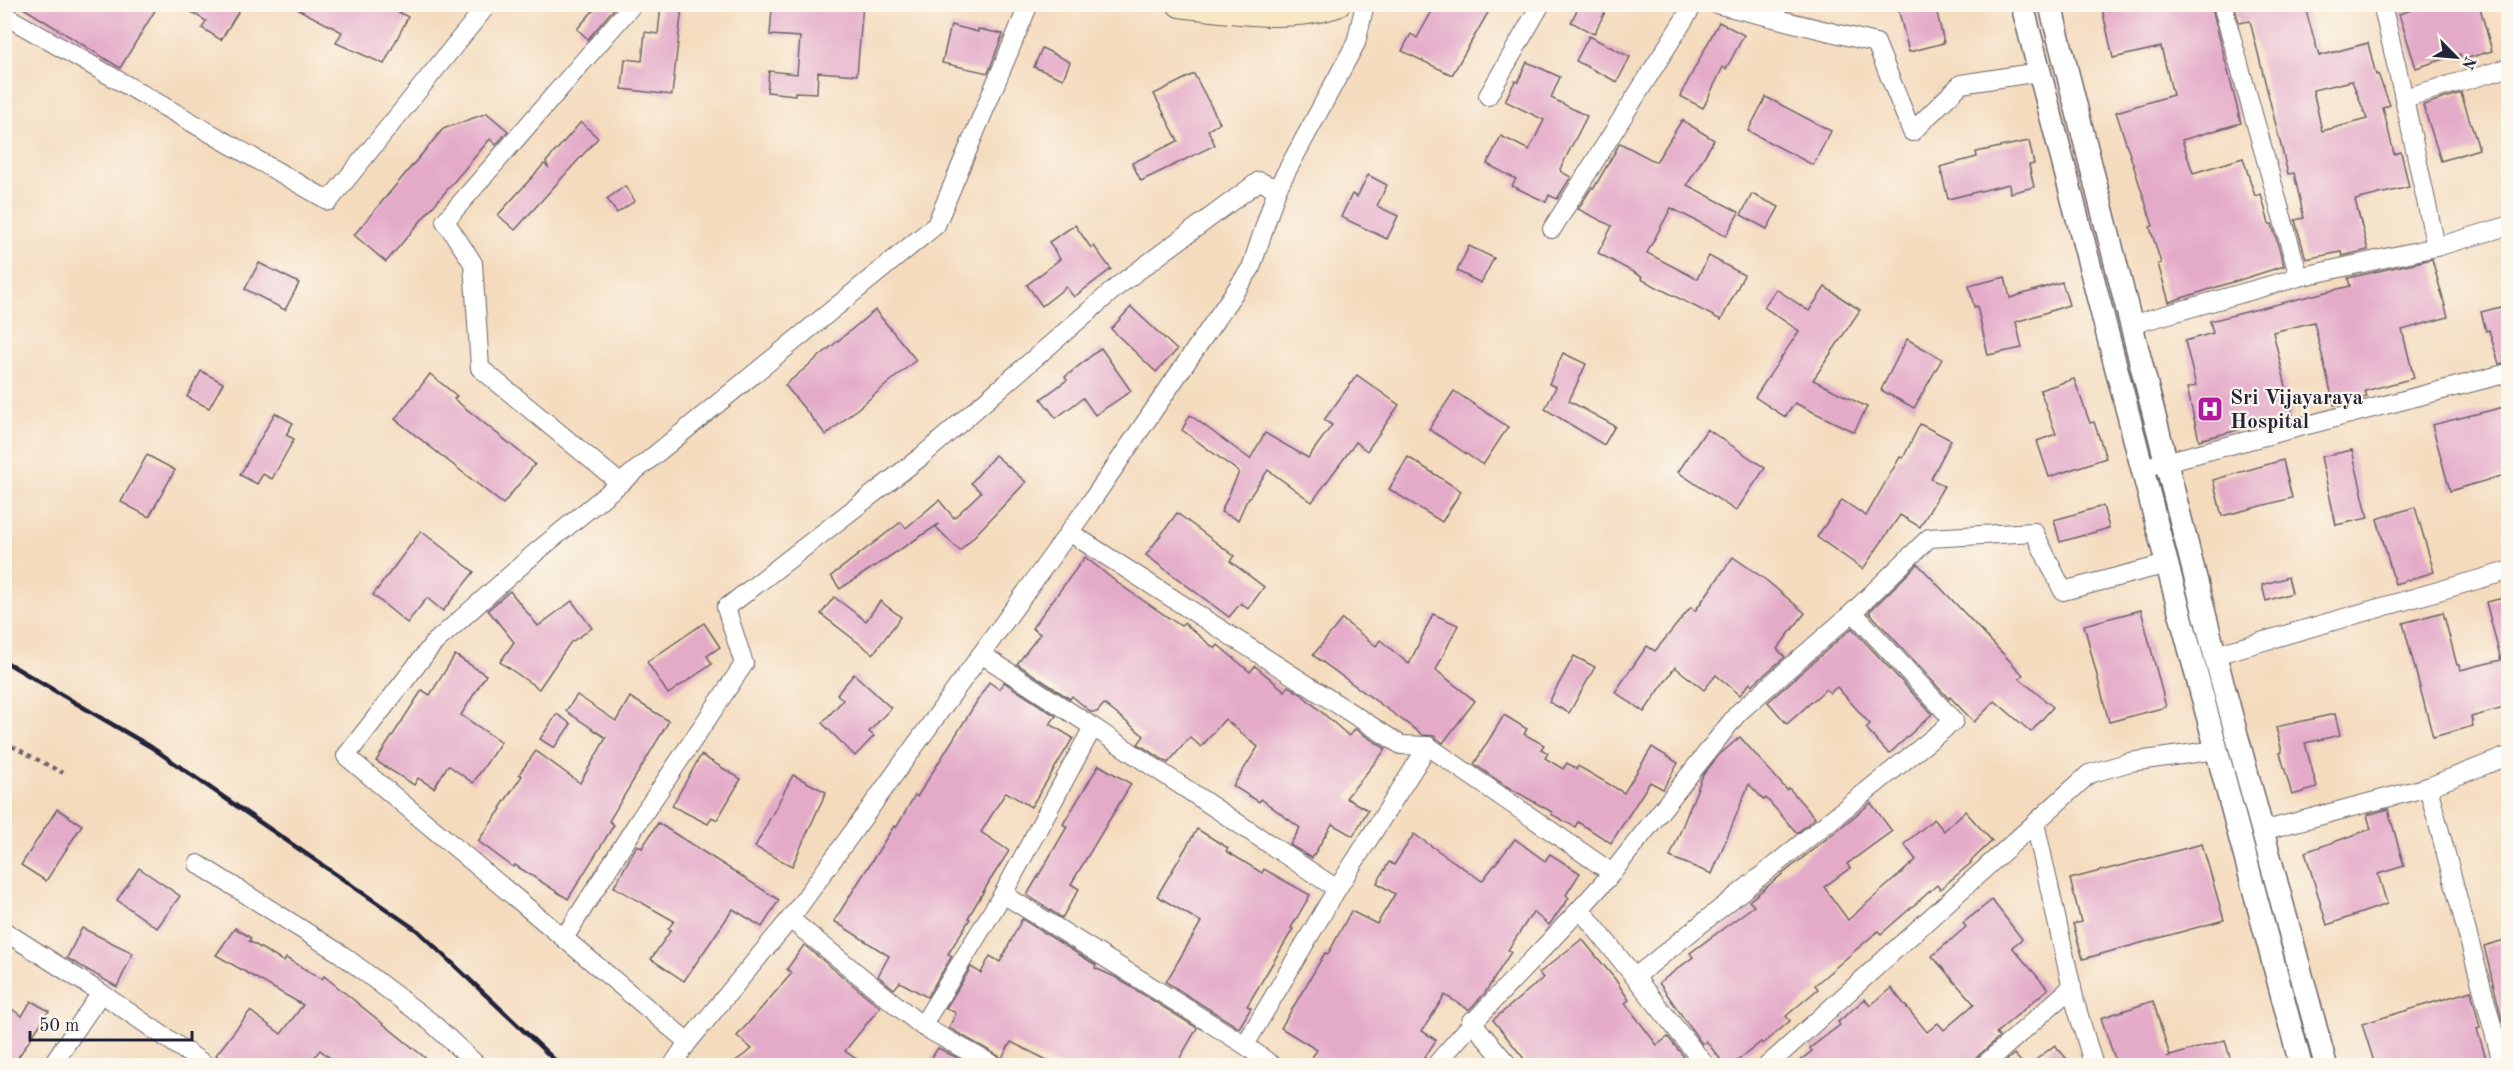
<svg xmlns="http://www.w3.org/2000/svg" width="2513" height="1070" font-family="'Old Standard TT',serif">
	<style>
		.building { fill: #e4abc9; fill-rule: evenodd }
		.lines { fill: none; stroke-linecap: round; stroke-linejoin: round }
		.minor-casing { stroke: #6c6369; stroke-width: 20 }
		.tertiary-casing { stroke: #6c6369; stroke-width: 25 }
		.secondary-casing { stroke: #6c6369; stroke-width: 28 }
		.path { stroke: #6c6369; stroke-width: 4; stroke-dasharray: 4.5 4.5; stroke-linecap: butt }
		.minor { stroke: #fff; stroke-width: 18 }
		.tertiary { stroke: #fff; stroke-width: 22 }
		.secondary { stroke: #f7e8c3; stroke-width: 26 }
		.rail { stroke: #22223b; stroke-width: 4.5 }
		.labels { text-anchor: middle; stroke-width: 4.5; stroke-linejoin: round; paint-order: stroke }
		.poi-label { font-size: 21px; font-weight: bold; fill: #22223b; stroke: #fbf7ec; text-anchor: start }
	</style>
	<rect width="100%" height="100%" fill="#fbf7ec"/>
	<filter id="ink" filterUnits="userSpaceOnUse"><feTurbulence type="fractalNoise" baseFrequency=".0167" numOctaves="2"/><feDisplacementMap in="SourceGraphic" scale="12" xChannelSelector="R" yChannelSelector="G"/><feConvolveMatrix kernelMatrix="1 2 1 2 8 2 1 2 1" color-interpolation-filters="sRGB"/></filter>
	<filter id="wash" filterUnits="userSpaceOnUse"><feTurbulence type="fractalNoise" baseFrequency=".008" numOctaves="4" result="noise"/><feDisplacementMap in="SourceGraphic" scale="24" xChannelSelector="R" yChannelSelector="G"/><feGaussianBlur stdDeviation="1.35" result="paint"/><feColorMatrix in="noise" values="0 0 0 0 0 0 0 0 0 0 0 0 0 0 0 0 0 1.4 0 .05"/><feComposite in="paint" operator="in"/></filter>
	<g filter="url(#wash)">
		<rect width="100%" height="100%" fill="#f4dbbe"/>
		<g id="blocks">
			<g class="building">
				<path d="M17,4h142l-39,64z"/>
				<path d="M179,4h64l-22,36 -19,-12 4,-7z"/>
				<path d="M288,4h96l24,13 -24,47 -48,-21 6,-11z"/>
				<path d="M599,4h19l-30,35 -11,-10z"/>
				<path d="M805,4h58l-6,71 -39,-3 -1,21 -22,-1v3l-28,-3 2,-21 28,3 3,-37 -30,-2 2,-26 33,1z"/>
				<path d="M1436,4h57l-41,71 -50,-24 9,-17 6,4z"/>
				<path d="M1580,4h29l-15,30 -23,-12z"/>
				<path d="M1897,4h38l9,39 -35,9z"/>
				<path d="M2101,4h110l30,119 -59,17 11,33 50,-15 12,38 6,-2 8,30h3l12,42 -115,36 -11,-38 3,-1 -11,-36 3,-1 -37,-114 57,-17 -12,-48 -48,11z"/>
				<path d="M2234,4h70l15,52 49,-13 8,32 2,-1 12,31 -7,3 11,46 7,-2 8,35 -54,13 13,50 -26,6 -1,-4 -35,7 -11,-39 9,-2 -10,-45 -6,1 -38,-153 -11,2zM2352,81l15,38 -45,12 -9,-41z"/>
				<path d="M2429,4h50l13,47 -31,9 -1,-6 -44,14 -17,-54z"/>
				<path d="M661,5l21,2 -10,88 -50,-6 3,-30 17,2 3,-29 13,2z"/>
				<path d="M1719,22l25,13 -18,34 -3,-2 -20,41 -23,-12z"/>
				<path d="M951,25l27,7v-3l25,5 -15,39 -46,-10z"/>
				<path d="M1589,36l41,21 -13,25 -41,-21z"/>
				<path d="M1042,48l28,14 -7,17 -29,-12z"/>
				<path d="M1527,62l33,15 -9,21 36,18 -27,53 1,3 10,5 -14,22 -8,-4 -3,7 -34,-16 4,-7 -29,-15 14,-28 28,14 15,-30 -39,-19 10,-20 3,1z"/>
				<path d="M1194,74l26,49 -12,7 7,15 -74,36 -9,-18 46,-22 -24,-47z"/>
				<path d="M2461,93l18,56 -38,12 -18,-56z"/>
				<path d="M1766,97l65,34 -18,34 -65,-34z"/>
				<path d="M487,113l21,18 -12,14 -6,-6 -104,123 -32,-27 89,-106z"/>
				<path d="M1682,120l32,20 -27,45 52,27 -13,24 -55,-28 -24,45 50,26 12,-23 35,19 -23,45 -80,-41 1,-2 -44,-24 14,-27 -34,-17 14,-22 2,1 26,-45 36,19z"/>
				<path d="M581,122l17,16 -83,92 -17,-15 46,-51 4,3 -2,-5z"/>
				<path d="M2029,141l5,23 -5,1 5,22 -24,6 -1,-9 -61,15 -8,-32 37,-10 -1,-5z"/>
				<path d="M1368,175l19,10 -10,21 21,10 -11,23 -46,-22 11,-23 5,3z"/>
				<path d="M625,186l10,15 -18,12 -10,-14z"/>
				<path d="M1752,194l27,13 -12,22 -26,-14z"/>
				<path d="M1075,225l16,23 3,-2 17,23 -37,28 -8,-10 -24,19 -15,-21 33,-26 -11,-17z"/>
				<path d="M1469,246l25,12 -13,25 -24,-12z"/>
				<path d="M2432,259l16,58 -46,13 12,48 -49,13 2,6 -33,8 -20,-83 -41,10 20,84 -94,24 -12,-52 9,-2 -11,-45 28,-8 -3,-12 140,-35 -2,-8z"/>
				<path d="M259,263l40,20 -14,27 -40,-21z"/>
				<path d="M2005,277l5,21 52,-16 7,23 -53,17 6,26 -34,7 -11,-49 -3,1 -5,-21z"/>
				<path d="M1825,287l35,23 -47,70 54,27 -13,25 -59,-29 -10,14 -30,-20 44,-66 -35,-24 12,-18 33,22z"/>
				<path d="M2508,305v57l-9,2 -10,-34 -3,1 -5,-19z"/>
				<path d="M1131,307l46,43 -21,22 -45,-43z"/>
				<path d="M875,310l41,50 -90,75 -41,-50z"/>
				<path d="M1907,339l35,20 -28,49 -33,-18z"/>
				<path d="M1101,348l30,43 -36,24 -12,-17 -27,20 -15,-19 26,-19 -2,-3z"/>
				<path d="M1563,353l23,11 -17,37 46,25 -11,19 -59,-36 11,-22 -7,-3z"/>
				<path d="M201,371l22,12 -14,25 -22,-11z"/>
				<path d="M430,374l27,22 -3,3 81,65 -32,40 -108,-85z"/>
				<path d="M1357,375l42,30 -32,46 -11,-9 -44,60 -44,-32 -22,32 -8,18 -17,-8 18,-40 -57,-42 8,-15 60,44 15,-26 43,25 24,-33 -8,-5z"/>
				<path d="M2074,379l16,44 4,-1 12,36 -57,19 -12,-36 19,-7 -16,-44z"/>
				<path d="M1454,391l54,36 -25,38 -54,-36z"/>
				<path d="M2508,406v68l-58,17 -18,-66z"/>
				<path d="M275,413l18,10 -7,12 8,4 -22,40 -9,-5 -6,10 -17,-9z"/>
				<path d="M1920,424l31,16 -20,39 13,7 -24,41 -20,-12 -37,54 -46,-32 25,-37 24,16 34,-59 3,1z"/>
				<path d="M1707,429l58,39 -29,43 -58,-39z"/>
				<path d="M2352,450l16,68 -32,7 -15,-68z"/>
				<path d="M147,455l28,15 -26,47 -28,-15z"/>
				<path d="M995,455l31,27 -66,69 -24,-24 3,-3 -99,65 -9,-13 70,-54 5,6 33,-28 15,18 27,-26 -10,-9z"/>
				<path d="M1408,457l53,34 -19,31 -53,-33z"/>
				<path d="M2283,460l9,38 -70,18 -9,-36z"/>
				<path d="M2103,506l6,22 -49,14 -6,-22z"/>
				<path d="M2415,507l19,65 -39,12 -18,-65z"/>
				<path d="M1177,513l57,43 -4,5 34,26 -16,22 -7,-6 -12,14 -83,-62z"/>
				<path d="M421,531l53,41 -31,39 -16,-13 -20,25 -34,-28z"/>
				<path d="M1085,557l34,27 62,42 3,-3 31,26 3,-4 32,27 5,-6 30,25 3,-5 13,8 48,42 6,-7 31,20 -40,49 22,12 -15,26 -21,-12 -20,34 -22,-13 10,-17 -39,-29 -2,3 -26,-16 25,-39 -33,-28 -24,28 -11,-10 -22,26 -30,-19 6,-8 -40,-32 -7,8h-6l-19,-16 -2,3 -53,-35 23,-30 -8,-6z"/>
				<path d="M1733,557l33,23 39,33 -28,36 8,8 -33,28 -2,-2 -10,12 -24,-20 -12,15 -29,-23 -31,45 -29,-20 32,-46 8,5 36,-44 4,4z"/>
				<path d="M1918,564l105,111 -4,3 34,29 -22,25 -36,-31 -21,21 -24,-25 -1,2 -80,-87z"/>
				<path d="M2288,577l4,16 -26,8 -4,-16z"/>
				<path d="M510,591l28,35 34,-25 20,27 -22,15 -31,46 -39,-27 14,-20 -26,-32z"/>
				<path d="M834,597l32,24 14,-20 21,16 -28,37 -52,-40z"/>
				<path d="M2508,597v110l-37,10 2,9 -40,11 -30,-114 40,-11 14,53h2l1,5 41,-10 -15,-58z"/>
				<path d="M2141,610l25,97 -57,15 -25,-97z"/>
				<path d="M1433,614l25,11 -22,45 39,31 -32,42 -9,-7 -11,-1 -110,-80 29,-36 34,27 4,-6 29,24z"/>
				<path d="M704,623l16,24 -13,9 5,8 -44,30 -21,-32z"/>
				<path d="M1852,628l80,86 -43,40 -23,-26 4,-4 -33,-37 -7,6 -4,-4 -39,35 -19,-22z"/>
				<path d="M455,655l31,20 -25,40 40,27 -28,41 -25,-18 -14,23 -16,-10 -4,7 -38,-24 46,-71 8,5z"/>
				<path d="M1574,656l21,11 -26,46 -20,-11z"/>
				<path d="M854,674l37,34 -22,24 5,4 -19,20 -33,-33 21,-23 -6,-6z"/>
				<path d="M989,682l10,7 5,-7 52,34 -6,8 23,14 -42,69 -25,-15 -25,40 28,19 -20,31 -21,36 2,1 -22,35 4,2 -25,41 -27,-15 -6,7 -16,-13 11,-20 -55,-35 60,-95 2,2 19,-33 2,2z"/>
				<path d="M577,695l39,26 14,-24 39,24 -60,100 5,4 -46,74 -53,-34 -2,2 -35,-26 23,-32 -1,-1 22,-32 -3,-2 17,-23 44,32 26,-45 -40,-27z"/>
				<path d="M557,714l14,10 -17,24 -14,-9z"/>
				<path d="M2335,714l5,21 -35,8 12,45 -25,7 -12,-42 2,-1 -6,-25z"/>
				<path d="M1504,715l23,14 -3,5 20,11 -3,4 7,4 -3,5 18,11 4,-6 10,6 1,-3 46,27 28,-46 26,16 -15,26 -13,-7 -39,61 -33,-21 -3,5 -24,-13 1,-2 -46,-26 -32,-22z"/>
				<path d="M1740,737l47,53 2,-2 26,30 -18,15 -31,-35 -2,2 -15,-16 -37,90 -42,-17 33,-82 15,-19z"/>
				<path d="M701,755l40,24 -24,41 -5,-3 -4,7 -36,-18z"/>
				<path d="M1099,765l32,19 -60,100 8,5 -17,29 -35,-23 40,-68 -4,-3z"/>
				<path d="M793,775l33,17 -34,74 -37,-19z"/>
				<path d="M1871,803l21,28 -45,33 3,4 -26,19 24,33 68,-60 -12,-16 30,-25 10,12 21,-20 27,30 -22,21 1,1 -31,26 -3,-4 -56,49 -3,-3 -63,54 3,4 -32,27 4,5 -27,23 -2,-2 -29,23h-7l-19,-24 -4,3 -43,-61 34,-26 -3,-4 64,-47 -5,-5z"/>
				<path d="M57,809l25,16 -36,56 -25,-16z"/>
				<path d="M2388,809l16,57 -26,8 9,30 -60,21 -22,-73 66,-23 -4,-14z"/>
				<path d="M658,823l121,77 -17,27 -29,-18 -49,72 -33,-22 20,-29 -3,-1 6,-8 -60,-34 23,-42 5,3z"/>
				<path d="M1197,829l31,19 -2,3 36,22 2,-4 46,26 -19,33 2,1 -46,77 4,2 -12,20 -73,-46 35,-60 -44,-26z"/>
				<path d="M1414,834l68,47 33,-42 30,22 5,-7 30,19 -14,22 3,3 -20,27 -16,-13 -25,38 3,2 -26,41 -16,17 -24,-15 -23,36 14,9 -16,25h-113l10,-15 -36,-22 44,-75 3,1 23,-43 26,13 18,-30 -18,-11 12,-21 5,3z"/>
				<path d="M2202,844l22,76 -141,39 -10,-35 8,-2 -11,-43z"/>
				<path d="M139,868l41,28 -23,32 -40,-28z"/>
				<path d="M1992,900l30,39 -10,8 36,42 -52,44 3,4 -23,21 -4,7h-178l18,-14 -2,-3 30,-23 -2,-3 27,-23 5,7 21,-18 36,44 11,-9 6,7 30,-26 -42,-48 34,-29 -3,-4z"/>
				<path d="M1022,919l74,46 -1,3 20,9 82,51 -21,37h-119l-46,-23 -9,16 -53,-30 7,-15 -10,-5 25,-41 10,6 9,-17 10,6z"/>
				<path d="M82,928l51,25 -16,34 -50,-29z"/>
				<path d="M235,928l16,10 -2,3 35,21 2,-4 36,21 2,-3 110,89h-95l-19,-15 -12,15h-78l-14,-10 34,-44 31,23 22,-29 -87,-50z"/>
				<path d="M1582,939l33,40 14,21 -4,3 32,42 11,-8 16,20 -11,8h-144l-36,-45 50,-42 -4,-5z"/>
				<path d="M2508,939v80l-6,1 -18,-74z"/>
				<path d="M804,945l76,62 -35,44 20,14h-135l22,-16 -15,-13 55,-63 -5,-4z"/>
				<path d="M2471,991l9,37 -3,1 11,36h-113l-13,-41z"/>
				<path d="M31,1001l18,10 -36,54h-9v-61l18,12z"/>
				<path d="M2153,1001l17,55 -3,1 58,-17 7,25h-78l-1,-4 -12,4h-24l-16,-47z"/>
				<path d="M2055,1045l17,20h-43z"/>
				<path d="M938,1048l33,17h-44z"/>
				<path d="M2014,1054l10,11h-23z"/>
			</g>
		</g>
	</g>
	<g filter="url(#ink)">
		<use href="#blocks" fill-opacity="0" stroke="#6c6369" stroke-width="1.5"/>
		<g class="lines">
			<g class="minor-casing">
				<g id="minor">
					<path d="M1716,4l160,39 36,89 49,-48 78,-12"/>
					<path d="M2382,4l22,94 104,-30"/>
					<path d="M4,15l325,186 159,-197"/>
					<path d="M1488,96l53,-92"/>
					<path d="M2404,98l32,149"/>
					<path d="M1552,229l142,-225"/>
					<path d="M2299,277l137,-30 72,-21"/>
					<path d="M2130,325l169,-48 -77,-273"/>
					<path d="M2142,468l366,-95"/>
					<path d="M620,483l-140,-115 -7,-105 -28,-42 188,-217"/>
					<path d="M1069,532l332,213 27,1 184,127c-57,67 -121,125 -177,193"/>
					<path d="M2215,655l293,-84"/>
					<path d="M1093,727l244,162 91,-143"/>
					<path d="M2428,787l75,279"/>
					<path d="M2035,823l40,179 19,64"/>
					<path d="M2262,831l166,-44 80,-31"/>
					<path d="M198,864l143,90 91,69 46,43"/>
					<path d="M1612,873l126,-160 115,-101 76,-74 105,-6 29,59 104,-27"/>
					<path d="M1003,894l242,151 28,21"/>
					<path d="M1581,910l125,156"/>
					<path d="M790,919l132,107 73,40"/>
					<path d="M4,931l97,62"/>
					<path d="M564,938l76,-119 104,-155 -18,-56 196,-152 197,-171 140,-104 18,8"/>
					<path d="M1635,977l319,-256 -101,-109"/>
					<path d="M1471,1021l38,45"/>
					<path d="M922,1026l81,-132 90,-167 -112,-73"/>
					<path d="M688,1042l-342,-286 87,-112 102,-91 401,-328 93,-221"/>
					<path d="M1245,1045l92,-156"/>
					<path d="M51,1066l50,-73 106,73"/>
					<path d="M672,1066l16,-24 102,-123 298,-413 163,-238 26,-79 79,-146 9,-39"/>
					<path d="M1767,1066l322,-292 41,-12 87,-12"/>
					<path d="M1983,1066l89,-79"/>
				</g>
			</g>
			<g class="tertiary-casing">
				<g id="tertiary">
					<path d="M2022,4l145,560 134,502"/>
					<path d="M2050,4l165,651 111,411"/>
				</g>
			</g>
			<g class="secondary-casing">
				<path id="secondary" d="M1180,4c50,6 109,17 157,0"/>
			</g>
			<path class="path" d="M4,742l59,31"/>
			<use href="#minor" class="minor"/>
			<use href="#tertiary" class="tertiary"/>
			<use href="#secondary" class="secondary"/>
			<path class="rail" d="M4,661l147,86 267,184 143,135"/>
		</g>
	</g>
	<defs>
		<g id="hospital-square" transform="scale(1.35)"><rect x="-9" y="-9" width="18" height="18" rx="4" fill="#b5179e" stroke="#fbf7ec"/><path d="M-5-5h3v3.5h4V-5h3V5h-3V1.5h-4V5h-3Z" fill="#fff"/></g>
	</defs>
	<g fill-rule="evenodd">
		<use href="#hospital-square" x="2210" y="409"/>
	</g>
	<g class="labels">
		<g class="poi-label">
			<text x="2230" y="404">Sri Vijayaraya<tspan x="2230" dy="24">Hospital</tspan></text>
		</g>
	</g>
	<rect width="2513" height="1070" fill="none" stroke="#fbf7ec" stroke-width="24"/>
	<g transform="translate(2456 57) rotate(115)" stroke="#fbf7ec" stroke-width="4.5" paint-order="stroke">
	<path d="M0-4.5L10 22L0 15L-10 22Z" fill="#22223b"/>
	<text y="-9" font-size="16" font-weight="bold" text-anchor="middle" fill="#22223b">N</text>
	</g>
	<path d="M30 1031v9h162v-9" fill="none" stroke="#22223b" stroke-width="3"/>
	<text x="39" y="1031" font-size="18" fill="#22223b" stroke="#fbf7ec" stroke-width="4.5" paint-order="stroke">50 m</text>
</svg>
